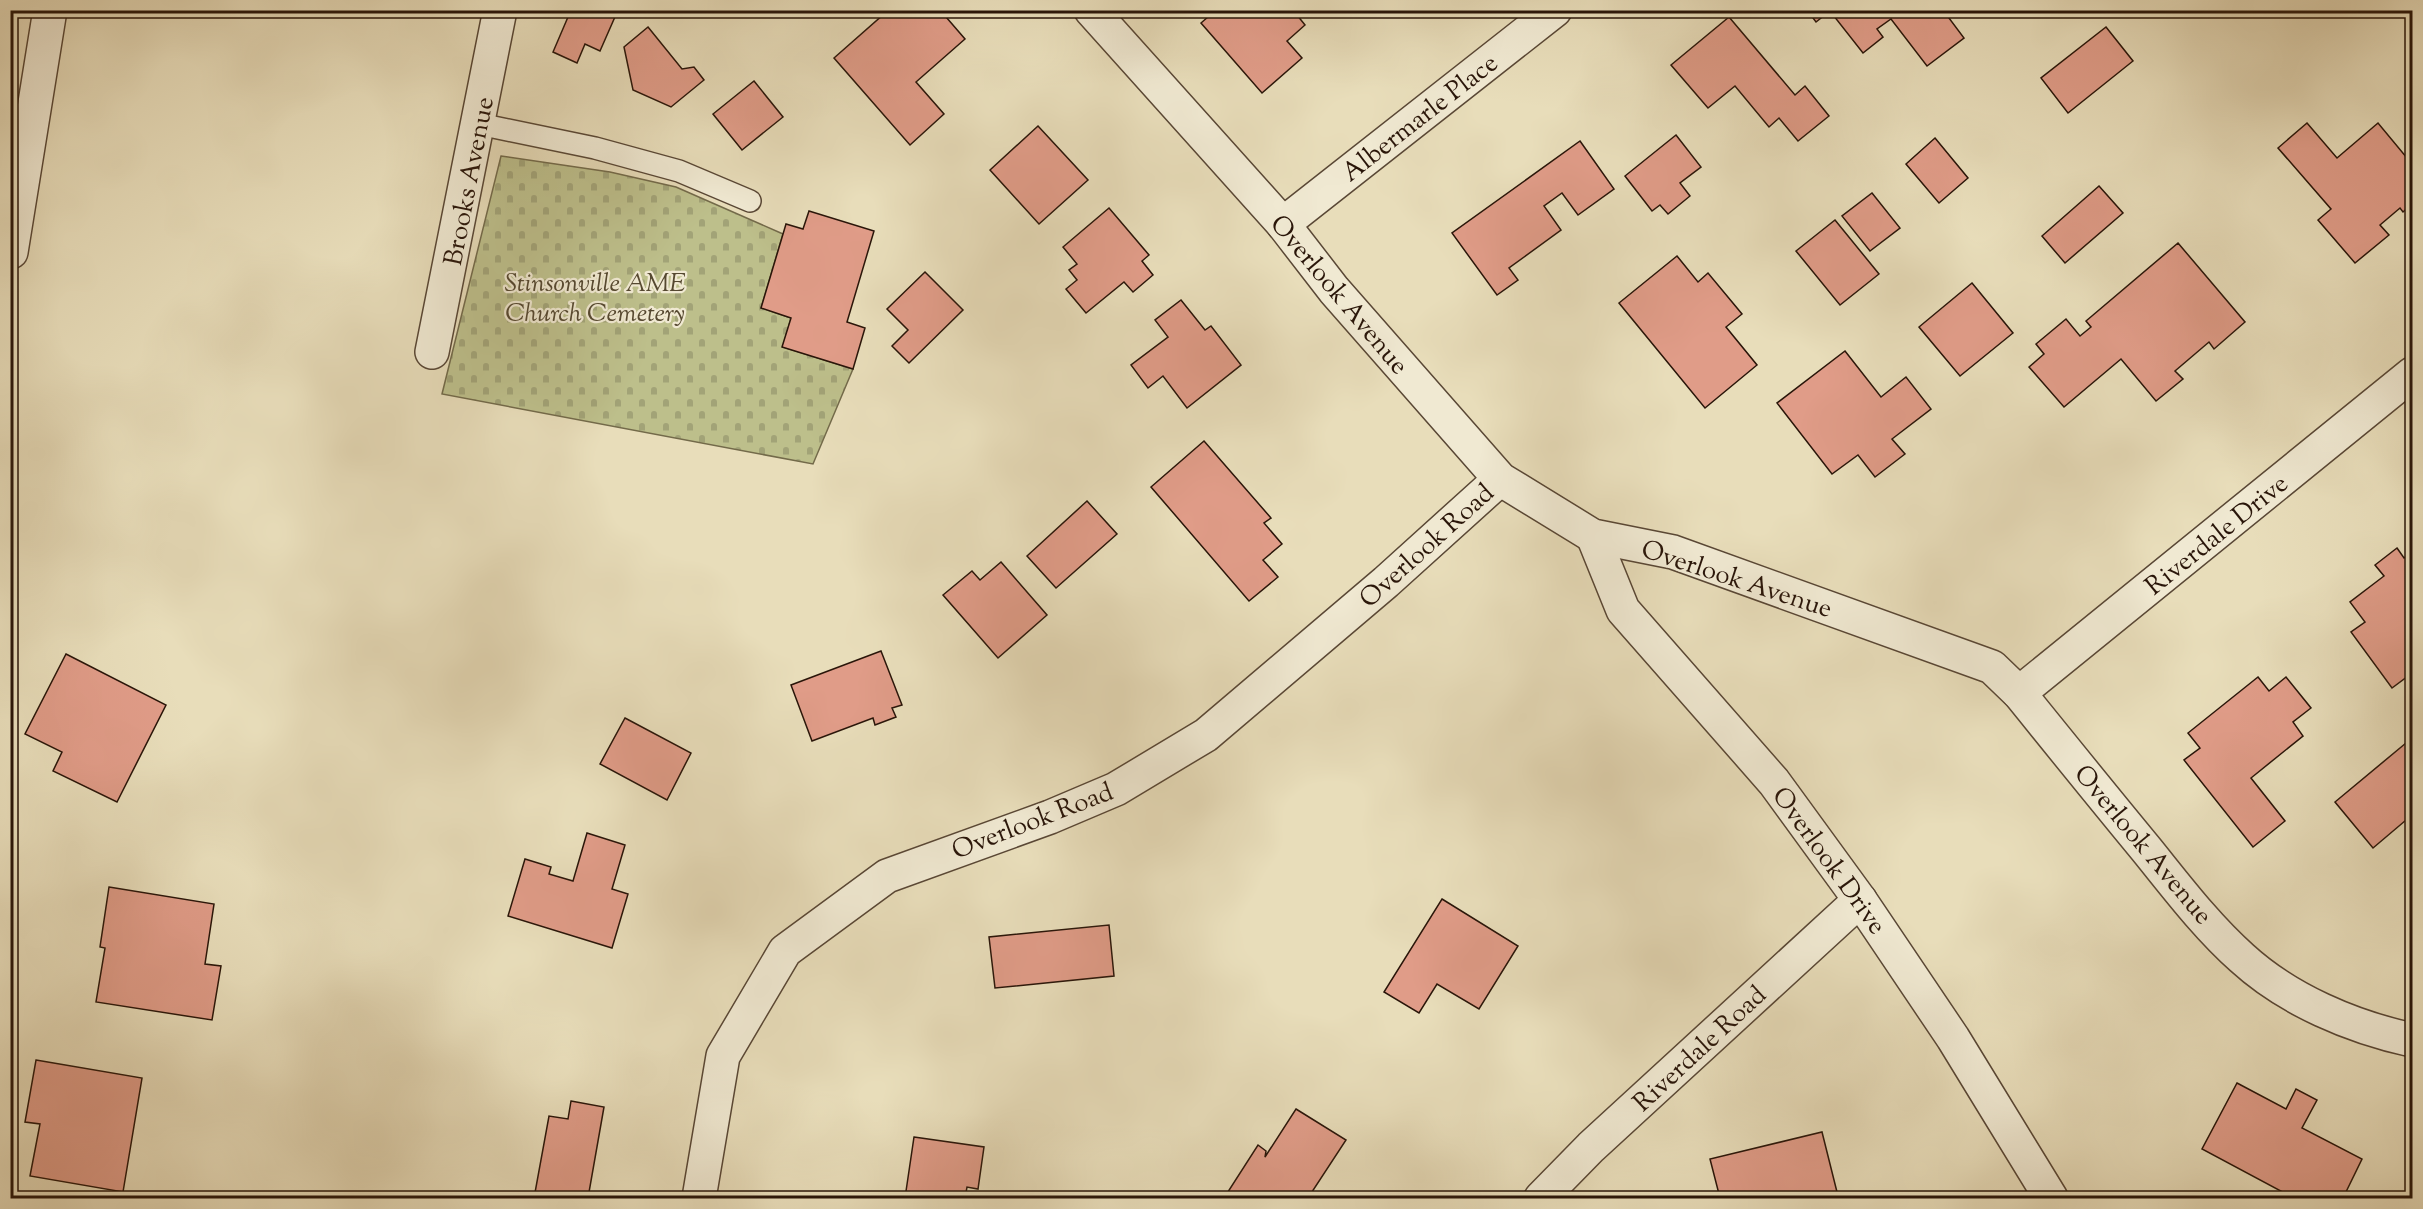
<svg xmlns="http://www.w3.org/2000/svg" width="2423" height="1209" font-family="'Sorts Mill Goudy',serif">
	<style>
		.cemetery { fill: url(#cemetery-stones); stroke: #736a4a; stroke-width: 1.5 }
		.building { fill: #e09c88; stroke: #291509; stroke-width: 1.5 }
		.lines { fill: none; stroke-linecap: round; stroke-linejoin: round }
		.service-casing { stroke: #594735; stroke-width: 24 }
		.minor-casing { stroke: #594735; stroke-width: 36 }
		.service { stroke: #f0e9d2; stroke-width: 21 }
		.minor { stroke: #f0e9d2; stroke-width: 33 }
		.labels { text-anchor: middle; stroke-width: 4.5; stroke-linejoin: round; paint-order: stroke }
		.street-label { font-size: 26px; fill: #291509; stroke: #f0e9d2 }
		.park-label { font-size: 26px; font-style: italic; fill: #554830; stroke: #f0e9d2 }
	</style>
	<defs>
		<pattern id="cemetery-stones" width="16" height="16" patternUnits="userSpaceOnUse" patternTransform="scale(1.5)"><rect width="16" height="16" fill="#bdbf8b"/><path d="M2 7V4a2 2 0 0 1 4 0v3zM10 15v-3a2 2 0 0 1 4 0v3z" fill="#a2a377"/></pattern>
	</defs>
	<rect width="100%" height="100%" fill="#e8ddba"/>
	<filter id="stains"><feTurbulence type="fractalNoise" baseFrequency=".00333" numOctaves="4"/><feColorMatrix values="0 0 0 0 .2 0 0 0 0 .09 0 0 0 0 .02 0 0 0 .5 -.17"/></filter>
	<radialGradient id="worn" r=".72"><stop offset=".6" stop-color="#630" stop-opacity="0"/><stop offset="1" stop-color="#630" stop-opacity=".3"/></radialGradient>
	<path class="cemetery" d="M501,156l109,16 66,15 107,47 -22,74 30,10 -8,29 70,22 -40,95 -371,-70z"/>
	<g class="building">
		<path d="M571,10h47l-18,41 -15,-7 -8,19 -24,-11z"/>
		<path d="M883,10h57l25,29 -49,43 28,32 -34,31 -76,-87 51,-45z"/>
		<path d="M1216,10h77l12,15 -18,16 15,17 -40,35 -61,-70z"/>
		<path d="M1807,10h136l21,28 -37,28 -36,-47 -14,10 6,8 -20,16 -33,-42 -14,11z"/>
		<path d="M1729,17l66,78 10,-9 24,30 -31,25 -19,-23 -10,9 -34,-41 -27,22 -37,-43z"/>
		<path d="M648,27l34,42 12,-2 10,13 -33,27 -38,-17 -9,-43z"/>
		<path d="M2106,27l27,34 -65,52 -27,-35z"/>
		<path d="M754,81l29,36 -41,33 -29,-36z"/>
		<path d="M2307,123l30,35 41,-35 34,41v40l-9,8 -3,-4 -20,17 9,10 -34,28 -37,-43 13,-11 -53,-61z"/>
		<path d="M1038,126l50,54 -49,44 -49,-54z"/>
		<path d="M1676,135l25,32 -21,16 10,13 -22,18 -8,-9 -8,6 -27,-35z"/>
		<path d="M1935,138l33,40 -29,25 -33,-39z"/>
		<path d="M1580,141l34,48 -36,26 -16,-22 -18,13 17,24 -52,38 9,12 -21,15 -45,-62z"/>
		<path d="M2099,186l24,27 -58,50 -23,-27z"/>
		<path d="M1872,193l28,35 -30,23 -28,-35z"/>
		<path d="M1109,208l40,47 -7,6 11,14 -20,17 -9,-10 -38,31 -20,-24 11,-9 -8,-10 8,-6 -14,-17z"/>
		<path d="M809,211l65,20 -27,91 18,6 -12,41 -71,-22 9,-29 -30,-10 25,-84 17,5z"/>
		<path d="M1835,220l44,54 -39,31 -44,-54z"/>
		<path d="M2178,243l67,79 -31,27 -5,-7 -34,29 8,8 -27,22 -35,-42 -57,48 -35,-40 15,-13 -8,-10 30,-25 14,17 11,-9 -5,-6z"/>
		<path d="M1677,256l21,26 10,-9 34,41 -16,13 31,38 -52,43 -86,-105z"/>
		<path d="M925,272l38,38 -54,53 -17,-17 16,-16 -21,-21z"/>
		<path d="M1972,283l41,50 -53,43 -41,-49z"/>
		<path d="M1181,300l24,30 6,-4 30,39 -54,43 -24,-32 -15,12 -17,-23 37,-28 -13,-17z"/>
		<path d="M1845,351l36,46 25,-20 25,32 -39,30 13,15 -30,23 -17,-22 -26,19 -55,-71z"/>
		<path d="M1204,441l67,77 -7,5 18,21 -19,16 15,17 -29,24 -98,-114z"/>
		<path d="M1087,501l30,33 -61,54 -29,-32z"/>
		<path d="M2397,548l7,10 8,-6v82l-3,3 3,5v31l-20,15 -41,-56 14,-10 -15,-20 34,-26 -9,-11z"/>
		<path d="M1001,562l46,53 -49,43 -55,-63 29,-24 8,9z"/>
		<path d="M881,651l21,54 -10,3 4,9 -21,8 -2,-7 -61,23 -21,-56z"/>
		<path d="M66,654l100,51 -49,97 -64,-31 9,-19 -37,-18z"/>
		<path d="M2258,677l11,14 17,-14 25,31 -18,14 10,14 -52,42 34,43 -32,26 -69,-87 16,-12 -12,-15z"/>
		<path d="M625,718l66,35 -24,47 -67,-36z"/>
		<path d="M2412,738v77l-39,33 -38,-46z"/>
		<path d="M587,833l38,12 -13,44 16,5 -16,54 -104,-32 17,-57 26,8 -2,7 24,7z"/>
		<path d="M109,887l105,17 -9,60 16,2 -9,54 -116,-18 9,-54 -5,-1z"/>
		<path d="M1442,899l76,47 -39,63 -42,-25 -18,29 -35,-21z"/>
		<path d="M1109,925l5,51 -119,12 -6,-51z"/>
		<path d="M36,1060l106,18 -19,114 -93,-16 10,-52 -15,-2z"/>
		<path d="M2237,1083l49,26 10,-20 21,11 -15,28 60,31 -19,39h-49l-92,-49z"/>
		<path d="M571,1101l33,6 -16,91h-54l15,-82 19,3z"/>
		<path d="M1296,1109l50,31 -38,58h-84l34,-53 8,6 -1,6z"/>
		<path d="M1822,1132l15,60 -26,6h-91l-10,-39z"/>
		<path d="M914,1137l70,10 -6,42 -11,-2 -2,11h-60z"/>
	</g>
	<g class="lines">
		<g class="service-casing">
			<path id="service" d="M479,124l116,24 84,23 71,30"/>
		</g>
		<g class="minor-casing">
			<g id="minor">
				<path d="M1091,10l192,214 51,66 166,189 93,57 80,16 319,115 27,26c42,52 84,104 127,156 30,37 60,77 96,109 46,42 110,69 170,82"/>
				<path d="M1283,224l272,-214"/>
				<path d="M11,252l39,-242"/>
				<path d="M432,352l68,-342"/>
				<path d="M1593,536l30,74 151,172 86,118 93,138 98,160"/>
				<path d="M2019,693l393,-319"/>
				<path d="M699,1198l24,-142 62,-105 102,-75 163,-59 66,-28 90,-54 180,-153 114,-103"/>
				<path d="M1541,1198l50,-51 269,-247"/>
			</g>
		</g>
		<use href="#service" class="service"/>
		<use href="#minor" class="minor"/>
	</g>
	<g class="labels">
		<g class="street-label">
			<text transform="translate(1419 117) rotate(-38)" y="9">Albermarle Place</text>
			<text transform="translate(468 181) rotate(-79)" y="9">Brooks Avenue</text>
			<text transform="translate(1340 294) rotate(50)" y="9">Overlook Avenue</text>
			<text transform="translate(2216 534) rotate(-39)" y="9">Riverdale Drive</text>
			<text transform="translate(1426 545) rotate(-42)" y="9">Overlook Road</text>
			<text transform="translate(1737 578) rotate(18)" y="9">Overlook Avenue</text>
			<text transform="translate(1032 820) rotate(-21)" y="9">Overlook Road</text>
			<text transform="translate(2144 844) rotate(50)" y="9">Overlook Avenue</text>
			<text transform="translate(1830 860) rotate(54)" y="9">Overlook Drive</text>
			<text transform="translate(1699 1048) rotate(-43)" y="9">Riverdale Road</text>
		</g>
		<g class="park-label">
			<text x="595" y="291">Stinsonville AME<tspan x="595" dy="30">Church Cemetery</tspan></text>
		</g>
	</g>
	<rect width="2423" height="1209" fill="none" stroke="#e8ddba" stroke-width="36"/>
	<rect x="12" y="12" width="2399" height="1185" fill="none" stroke="#291509" stroke-width="3"/>
	<rect x="18" y="18" width="2387" height="1173" fill="none" stroke="#291509" stroke-width="1.5"/>
	<rect width="100%" height="100%" filter="url(#stains)"/>
	<rect width="100%" height="100%" fill="url(#worn)"/>
</svg>
